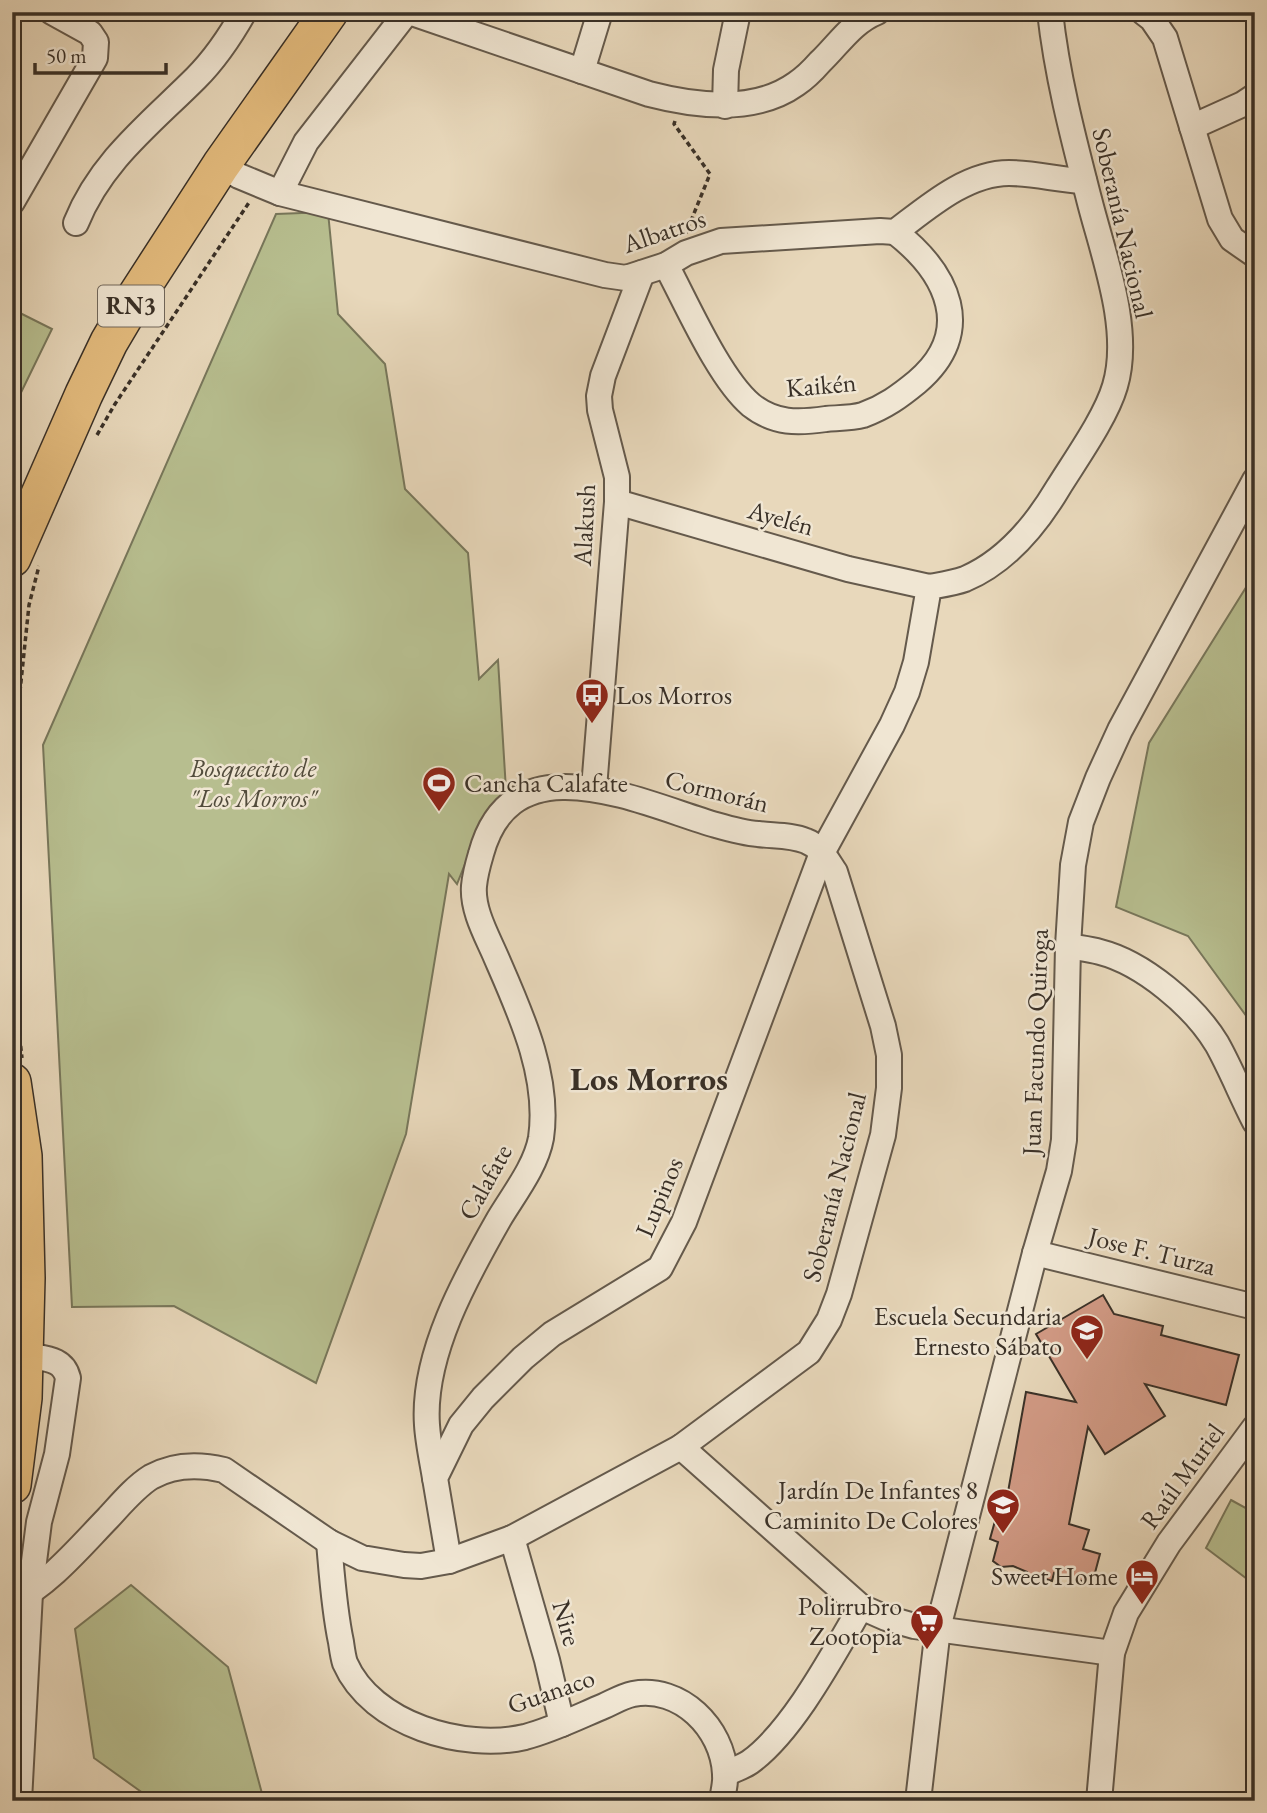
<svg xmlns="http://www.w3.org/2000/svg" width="1267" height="1813" font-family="'EB Garamond',serif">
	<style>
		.green { fill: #b7be8f; stroke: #78775b; stroke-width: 2 }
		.building { fill: #d29a85; stroke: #393027; stroke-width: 2 }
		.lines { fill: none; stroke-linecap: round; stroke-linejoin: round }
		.minor-casing { stroke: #655a4c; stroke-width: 28 }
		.highway-casing { stroke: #393027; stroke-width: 40 }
		.path { stroke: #393027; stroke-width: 3.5; stroke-dasharray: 5 3.5; stroke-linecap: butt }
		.minor { stroke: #f0e6d3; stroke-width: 24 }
		.highway { stroke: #e4bc7e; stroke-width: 37 }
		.labels { text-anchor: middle; stroke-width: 5; stroke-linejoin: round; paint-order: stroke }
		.shield { fill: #f0e6d3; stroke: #70675b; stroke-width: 2 }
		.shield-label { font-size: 24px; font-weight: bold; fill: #393027 }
		.street-label { font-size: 26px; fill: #393027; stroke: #f0e6d3 }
		.poi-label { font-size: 26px; fill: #393027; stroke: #f0e6d3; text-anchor: end }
		.park-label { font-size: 26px; font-style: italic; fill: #524c3c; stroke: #f0e6d3 }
		.district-label { font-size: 33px; font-weight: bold; fill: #393027; stroke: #f0e6d3 }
	</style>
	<rect width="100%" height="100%" fill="#e8d8bb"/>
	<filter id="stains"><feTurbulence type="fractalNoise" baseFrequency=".00286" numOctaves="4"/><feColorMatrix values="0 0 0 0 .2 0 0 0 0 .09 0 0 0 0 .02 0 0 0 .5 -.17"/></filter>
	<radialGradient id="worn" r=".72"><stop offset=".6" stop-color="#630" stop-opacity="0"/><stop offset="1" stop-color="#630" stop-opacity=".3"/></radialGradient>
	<g class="green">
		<path d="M328,212l10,102 47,50 20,125 63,64 11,126 19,-19 8,130 -23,29 -26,65 -8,-10 -43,260 -90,249 -142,-77 -102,1 -29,-562 233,-531z"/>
		<path d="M12,309l40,20 -40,82z"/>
		<path d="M1255,573v449l-8,-5 -59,-81 -72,-29 33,-164z"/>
		<path d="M1231,1500l24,13v72l-49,-37z"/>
		<path d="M131,1585l97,82 36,134h-110l-60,-43 -19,-129z"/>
	</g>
	<path class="building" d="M1103,1295l11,19 49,12 -2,9 78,20 -13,50 -81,-21 20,32 -60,38 -17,-27 -19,97 20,6 -6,19 17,5 -8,30 -38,-11 -2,8 -12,-4 -6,3 -7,-4v-4l-14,-6 -12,1 -8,-6 5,-19 -8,-3 5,-18 5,2 6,-20 20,-111 50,10 -40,-68z"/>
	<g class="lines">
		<g class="minor-casing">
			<g id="minor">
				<path d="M409,12l240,82c46,12 105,20 147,-10 9,-6 17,-14 24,-22 18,-17 32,-40 57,-50"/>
				<path d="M1143,12l9,7 13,19 55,181 12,20 23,16"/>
				<path d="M582,71l18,-59"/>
				<path d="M725,106l1,-36 12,-58"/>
				<path d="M1192,127l51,-23 12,-8"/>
				<path d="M221,165l18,11 41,17 325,82 21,3 40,-13 20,-12 35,-12 159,-10 15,1c32,-24 71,-59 114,-59 25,0 50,7 75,8"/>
				<path d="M280,193l26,-51 101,-130"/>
				<path d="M12,202l83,-144 1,-16 -6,-9 -38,-21"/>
				<path d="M76,223c25,-62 74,-99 120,-145 19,-19 35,-43 48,-66"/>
				<path d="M666,265c21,39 53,113 85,140 24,19 47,18 75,14 12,-1 26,-1 37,-4 22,-8 37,-19 54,-33 59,-50 31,-109 -22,-150"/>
				<path d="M617,502l231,67 81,18"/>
				<path d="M594,788l23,-286v-25l-17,-67 -1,-14 4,-20 39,-103"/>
				<path d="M1068,946c10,2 21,3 32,6 43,11 94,54 117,92 14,25 25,53 38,78"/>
				<path d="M1035,1253l220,54"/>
				<path d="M681,1447l180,160 25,11 28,8 198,27"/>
				<path d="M512,1538l35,122 15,64"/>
				<path d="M329,1542c3,34 5,67 12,100 1,7 2,15 4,21 27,62 119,88 180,74 27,-7 53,-20 79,-31 9,-4 19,-10 29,-12 47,-9 90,34 92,80 1,9 -2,18 -3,27"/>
				<path d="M449,1561l-14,-83 26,-53 22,-27 40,-40 29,-24 108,-66 24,-46 138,-369 70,-128 15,-33 9,-30 13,-75c11,-2 25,-4 36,-8 42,-18 71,-54 93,-91 18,-29 48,-71 57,-102 17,-57 -12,-131 -26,-187 -16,-62 -32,-123 -39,-187"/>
				<path d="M12,1603c39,-21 66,-54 96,-85 13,-14 27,-31 43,-41 23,-13 48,-13 73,-7l105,72 33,16 42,7 17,1 28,-5 63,-23 169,-91 128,-95 20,-32 10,-26 44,-159 6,-47v-33l-6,-29 -48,-154c-8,-12 -15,-26 -29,-31 -14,-6 -32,-5 -48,-7 -14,-1 -28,-5 -42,-9 -76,-22 -204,-87 -235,29 -3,10 -6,21 -7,32 -2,24 13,50 22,71 24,55 54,119 45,181 -5,28 -27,56 -42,81 -33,58 -77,136 -72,206 1,17 5,35 8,53"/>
				<path d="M725,1774c8,-4 18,-7 25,-12 43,-31 84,-109 111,-155"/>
				<path d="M19,1801l11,-208 9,-71 18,-68 11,-76c-5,-21 -25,-19 -43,-23"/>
				<path d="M918,1801l20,-173 97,-375 24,-82 5,-31 4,-194 5,-81 8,-43 17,-44 22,-48 135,-250"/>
				<path d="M1099,1801l13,-148 14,-40 43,-70 86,-116"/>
			</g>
		</g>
		<g class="highway-casing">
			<g id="highway">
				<path d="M12,558l72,-164 25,-52 26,-44 86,-133 108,-153"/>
				<path d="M12,1082l11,74 3,122 -3,120 -11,87"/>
			</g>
		</g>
		<g class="path">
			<path d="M675,121l-1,3 36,50 -24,59"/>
			<path d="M97,435l18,-31 135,-203"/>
			<path d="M12,768l17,-163 10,-39"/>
			<path d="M12,970l10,88"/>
		</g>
		<use href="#minor" class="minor"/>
		<use href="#highway" class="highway"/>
	</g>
	<defs>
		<g id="bus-pin" transform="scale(1.75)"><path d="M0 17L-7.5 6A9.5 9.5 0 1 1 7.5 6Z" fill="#8f2418" stroke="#f0e6d3"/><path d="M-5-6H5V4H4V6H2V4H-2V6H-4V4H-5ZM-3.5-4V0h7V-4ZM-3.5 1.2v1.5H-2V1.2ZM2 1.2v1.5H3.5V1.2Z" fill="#fff"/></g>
		<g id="stadium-pin" transform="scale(1.75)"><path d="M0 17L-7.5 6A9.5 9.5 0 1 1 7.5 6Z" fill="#8f2418" stroke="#f0e6d3"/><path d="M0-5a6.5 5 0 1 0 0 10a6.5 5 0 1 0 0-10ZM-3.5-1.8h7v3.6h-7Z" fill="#fff"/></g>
		<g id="school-pin" transform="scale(1.75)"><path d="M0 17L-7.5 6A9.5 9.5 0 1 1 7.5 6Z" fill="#8f2418" stroke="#f0e6d3"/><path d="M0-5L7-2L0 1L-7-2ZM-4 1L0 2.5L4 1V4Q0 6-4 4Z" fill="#fff"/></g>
		<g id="hotel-pin" transform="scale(1.75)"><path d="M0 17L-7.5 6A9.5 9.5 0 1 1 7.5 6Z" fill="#8f2418" stroke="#f0e6d3"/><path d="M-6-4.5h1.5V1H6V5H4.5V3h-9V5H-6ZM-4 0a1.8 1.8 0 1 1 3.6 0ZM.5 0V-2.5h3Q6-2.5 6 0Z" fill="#fff"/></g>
		<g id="supermarket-pin" transform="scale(1.75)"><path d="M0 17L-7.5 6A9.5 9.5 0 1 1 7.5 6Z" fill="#8f2418" stroke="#f0e6d3"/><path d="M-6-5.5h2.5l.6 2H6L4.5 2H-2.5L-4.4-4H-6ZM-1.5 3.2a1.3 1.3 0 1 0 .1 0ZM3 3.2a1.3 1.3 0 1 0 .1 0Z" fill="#fff"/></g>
	</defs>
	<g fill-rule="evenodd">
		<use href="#bus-pin" x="592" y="695"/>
		<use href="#stadium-pin" x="439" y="783"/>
		<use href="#school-pin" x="1087" y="1331"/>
		<use href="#school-pin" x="1003" y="1505"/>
		<use href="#hotel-pin" x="1142" y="1576"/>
		<use href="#supermarket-pin" x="927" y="1621"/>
	</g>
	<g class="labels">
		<rect class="shield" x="98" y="285.5" width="66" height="41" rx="5"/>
		<g class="shield-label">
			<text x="131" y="314">RN3</text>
		</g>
		<g class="street-label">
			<text transform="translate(1123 223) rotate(77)" y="9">Soberanía Nacional</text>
			<text transform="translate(664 231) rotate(-19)" y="9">Albatros</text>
			<text transform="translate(821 385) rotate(-5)" y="9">Kaikén</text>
			<text transform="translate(781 518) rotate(16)" y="9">Ayelén</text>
			<text transform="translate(584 525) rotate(-87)" y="9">Alakush</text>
			<text transform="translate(717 791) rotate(14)" y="9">Cormorán</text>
			<text transform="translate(1035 1042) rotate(-88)" y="9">Juan Facundo Quiroga</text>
			<text transform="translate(485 1182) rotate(-61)" y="9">Calafate</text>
			<text transform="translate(834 1187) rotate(-76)" y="9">Soberanía Nacional</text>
			<text transform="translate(659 1197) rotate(-67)" y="9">Lupinos</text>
			<text transform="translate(1152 1251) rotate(14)" y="9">Jose F. Turza</text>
			<text transform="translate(1182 1476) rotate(-54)" y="9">Raúl Muriel</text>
			<text transform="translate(567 1623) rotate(74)" y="9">Nire</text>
			<text transform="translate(551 1691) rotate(-19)" y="9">Guanaco</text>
		</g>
		<g class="poi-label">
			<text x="616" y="704" text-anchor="start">Los Morros</text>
			<text x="464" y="792" text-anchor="start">Cancha Calafate</text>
			<text x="1062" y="1325">Escuela Secundaria<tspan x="1062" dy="30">Ernesto Sábato</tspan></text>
			<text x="978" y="1499">Jardín De Infantes 8<tspan x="978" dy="30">Caminito De Colores</tspan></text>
			<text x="1118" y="1585">Sweet Home</text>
			<text x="902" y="1615">Polirrubro<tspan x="902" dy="30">Zootopia</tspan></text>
		</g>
		<g class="park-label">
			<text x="253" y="777">Bosquecito de<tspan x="253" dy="30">"Los Morros"</tspan></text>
		</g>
		<g class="district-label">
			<text x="649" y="1090">Los Morros</text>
		</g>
	</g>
	<rect width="1267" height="1813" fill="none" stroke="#e8d8bb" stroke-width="42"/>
	<rect x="14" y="14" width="1239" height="1785" fill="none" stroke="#393027" stroke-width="3.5"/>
	<rect x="21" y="21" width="1225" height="1771" fill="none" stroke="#393027" stroke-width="2"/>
	<path d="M35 63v10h131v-10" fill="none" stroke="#393027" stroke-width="3.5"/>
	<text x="46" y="63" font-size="21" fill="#393027" stroke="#f0e6d3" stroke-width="5" paint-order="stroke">50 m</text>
	<rect width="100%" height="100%" filter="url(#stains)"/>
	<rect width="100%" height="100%" fill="url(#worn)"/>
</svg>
